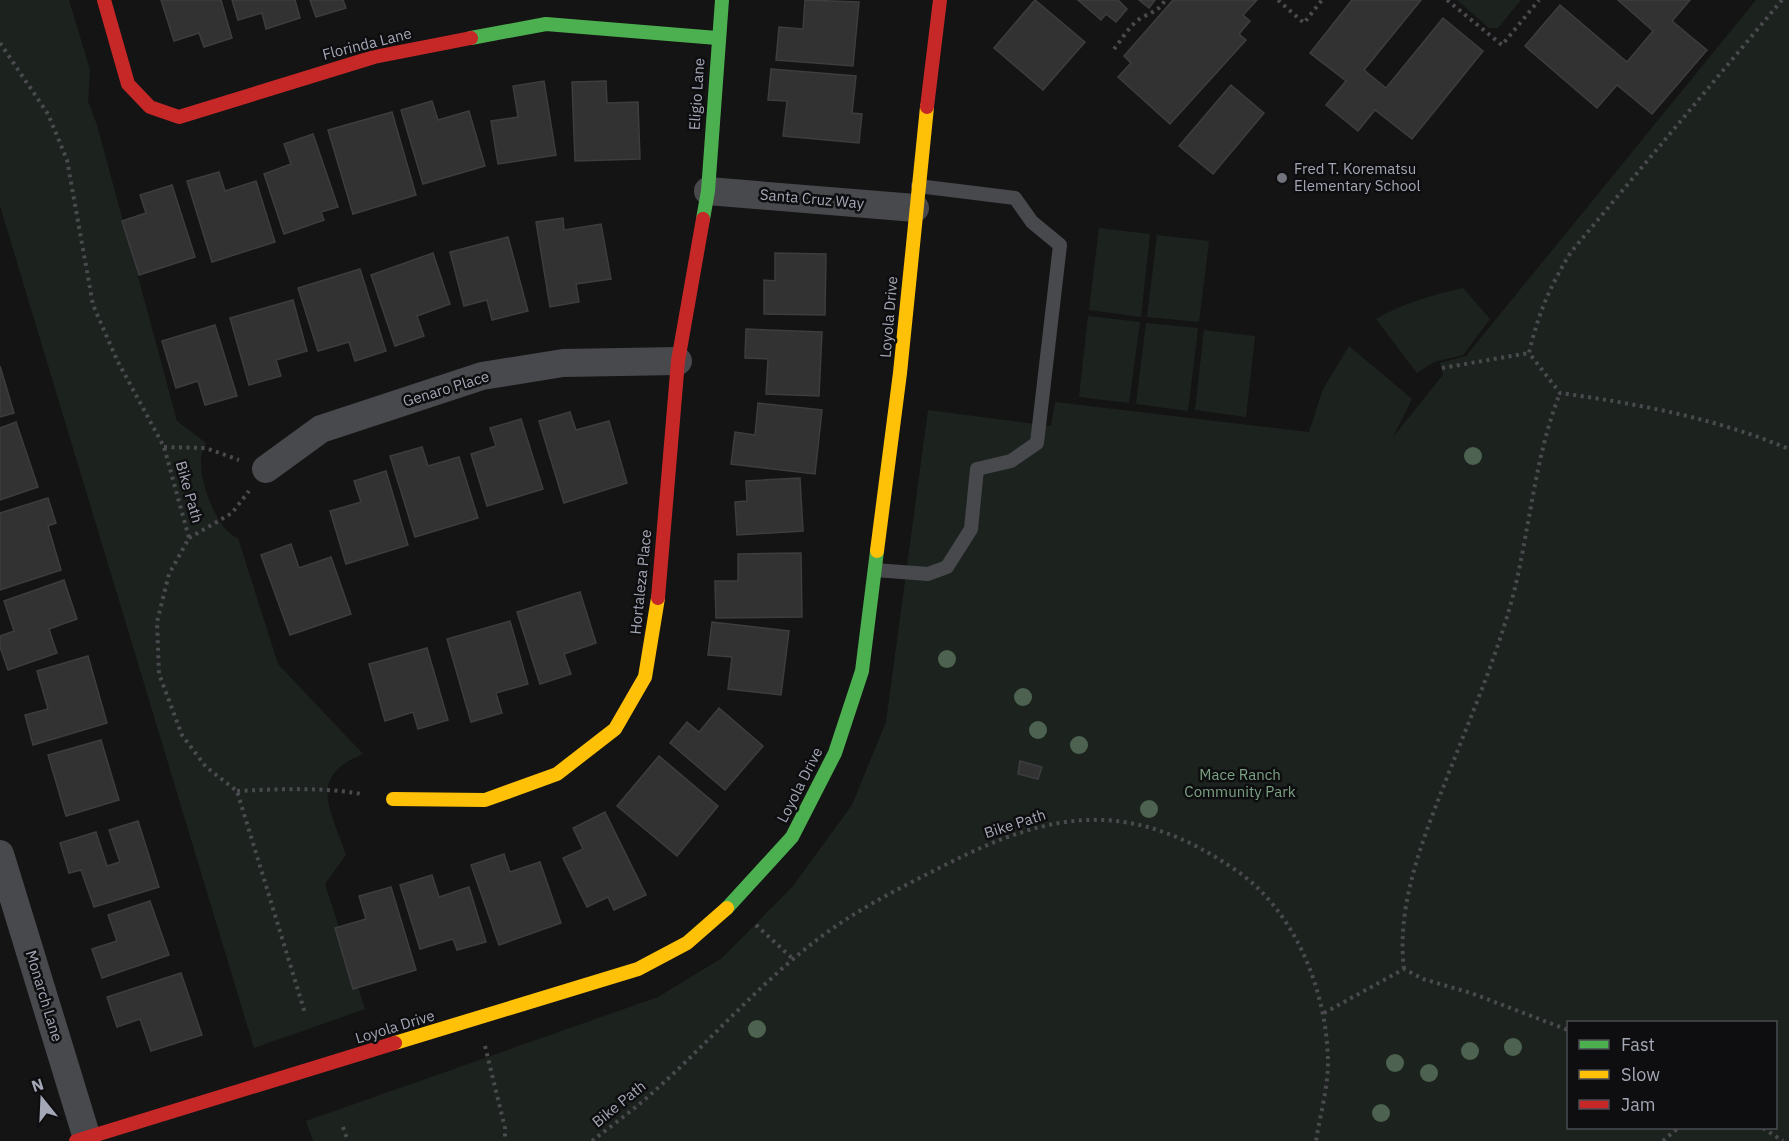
<svg xmlns="http://www.w3.org/2000/svg" width="1789" height="1141" font-family="'IBM Plex Sans',sans-serif">
	<style>
		.green { fill: #1c231e; fill-rule: evenodd }
		.building { fill: #323233; stroke: #3d3d40; stroke-width: 1.5 }
		.lines { fill: none; stroke-linecap: round; stroke-linejoin: round }
		.path { stroke: #4a4a4f; stroke-width: 4; stroke-dasharray: 3 4.5; stroke-linecap: butt }
		.lane { stroke: #48494d; stroke-width: 14 }
		.street { stroke: #48494d; stroke-width: 28 }
		.fast { stroke: #4caf50; stroke-width: 14 }
		.slow { stroke: #ffc107; stroke-width: 14 }
		.jam { stroke: #c62828; stroke-width: 14 }
		.tree { fill: #4d6250 }
		.poi-dot { fill: #72747d; stroke: #0e0e10; stroke-width: 2 }
		.labels { text-anchor: middle; stroke-width: 5; stroke-linejoin: round; paint-order: stroke }
		.street-label { font-size: 15px; fill: #a4a8b6; stroke: #0e0e10 }
		.poi-label { font-size: 15px; fill: #a4a8b6; stroke: #0e0e10; text-anchor: start }
		.park-label { font-size: 15px; fill: #7ba182; stroke: #0e0e10 }
	</style>
	<rect width="100%" height="100%" fill="#141414"/>
	<g class="green">
		<path d="M0,0h69l21,70 -2,31 9,24 80,296 29,22c-3,7 -6,14 -5,22 0,20 17,67 37,73l40,126 85,90c-57,23 -32,56 -17,101l-21,29 40,125 -111,39 -254,-842z"/>
		<path d="M1457,0h64l-23,28h-9z"/>
		<path d="M1756,0h33v1141h-1476l-7,-20 352,-124 64,-39 71,-72 59,-81 34,-83 42,-312 123,16 4,-24 254,30 14,-43 26,-43 63,53 -19,38 50,-62 -3,-12 26,-7zM1568,1022h208v106h-208z"/>
		<path d="M1099,228l51,6 -9,83 -52,-7z"/>
		<path d="M1157,235l52,6 -10,81 -52,-5z"/>
		<path d="M1463,288l27,31 -27,36 -29,7 -17,11 -41,-54c27,-16 56,-24 87,-31z"/>
		<path d="M1088,316l52,6 -11,81 -50,-6z"/>
		<path d="M1146,323l52,5 -10,83 -52,-7z"/>
		<path d="M1204,330l51,6 -9,81 -51,-7z"/>
	</g>
	<g class="building">
		<path d="M161,0h60l11,38 -28,9 -5,-14 -25,8z"/>
		<path d="M232,0h63l5,18 -34,11 -4,-16 -24,7z"/>
		<path d="M310,0h33l3,8 -30,9z"/>
		<path d="M805,0l54,2 -6,64 -77,-6 3,-33 24,2z"/>
		<path d="M1035,0l50,42 -42,48 -49,-42z"/>
		<path d="M1078,0h40l9,9 -11,13 -10,-8 -5,6z"/>
		<path d="M1139,0h16l-6,8z"/>
		<path d="M1173,0h84l-14,15 7,6 -11,13 7,6 -76,84 -52,-47 13,-14 -7,-7z"/>
		<path d="M1352,0h69l-57,70 22,18 57,-70 40,33 -71,88 -37,-29 -17,21 -32,-26 20,-24 -36,-28z"/>
		<path d="M1690,0l-18,21 35,29 -55,64 -35,-29 -20,23 -72,-62 35,-41 67,57 26,-31 -35,-31z"/>
		<path d="M771,69l85,7 -4,37 10,1 -3,29 -76,-7 4,-35 -19,-1z"/>
		<path d="M544,81l12,74 -58,9 -7,-43 27,-4 -5,-31z"/>
		<path d="M606,81l1,22 31,-1 2,57 -65,2 -3,-79z"/>
		<path d="M1231,85l33,28 -51,61 -34,-28z"/>
		<path d="M432,101l6,19 31,-9 16,55 -62,18 -22,-74z"/>
		<path d="M392,112l24,83 -63,19 -25,-84z"/>
		<path d="M313,134l25,73 -17,5 3,8 -40,14 -20,-60 27,-10 -7,-20z"/>
		<path d="M219,172l6,19 31,-10 19,61 -63,20 -25,-81z"/>
		<path d="M172,185l23,72 -56,18 -17,-54 24,-8 -6,-18z"/>
		<path d="M563,218l1,12 37,-6 10,55 -35,5 3,18 -29,5 -14,-85z"/>
		<path d="M508,237l20,74 -36,9 -5,-20 -23,6 -14,-54z"/>
		<path d="M433,253l17,51 -33,12 7,20 -29,10 -24,-71z"/>
		<path d="M775,253l51,1 -1,61 -61,-1v-34l11,1z"/>
		<path d="M360,269l26,82 -31,10 -6,-19 -31,9 -20,-63z"/>
		<path d="M293,300l14,51 -31,9 5,16 -32,9 -19,-67z"/>
		<path d="M215,325l22,71 -32,9 -7,-24 -22,7 -14,-47z"/>
		<path d="M746,329l76,3 -3,64 -53,-2 2,-35 -23,-1z"/>
		<path d="M0,366l14,47 -14,4z"/>
		<path d="M758,403l64,7 -7,64 -84,-10 4,-32 20,3z"/>
		<path d="M570,412l6,18 33,-9 18,62 -63,20 -25,-82z"/>
		<path d="M521,419l22,70 -56,17 -16,-52 25,-8 -6,-18z"/>
		<path d="M16,422l22,65 -38,13v-72z"/>
		<path d="M422,447l6,19 31,-9 19,61 -63,19 -25,-81z"/>
		<path d="M386,471l22,74 -62,19 -16,-53 31,-9 -7,-21z"/>
		<path d="M800,478l3,53 -66,4 -2,-33 12,-1 -1,-20z"/>
		<path d="M48,498l8,25 -8,3 13,44 -61,20v-77z"/>
		<path d="M291,544l8,24 32,-11 20,57 -61,21 -29,-80z"/>
		<path d="M801,553l1,64 -86,1 -1,-37h23v-27z"/>
		<path d="M64,580l13,39 -28,10 8,24 -49,17 -8,-23v-11l14,-5 -10,-30z"/>
		<path d="M580,592l16,51 -32,11 7,20 -31,10 -23,-72z"/>
		<path d="M510,621l18,63 -32,9 6,20 -31,9 -24,-83z"/>
		<path d="M712,622l77,9 -8,64 -53,-6 4,-32 -24,-2z"/>
		<path d="M427,648l21,72 -30,9 -5,-17 -28,9 -16,-57z"/>
		<path d="M88,656l19,67 -74,22 -8,-30 23,-6 -11,-38z"/>
		<path d="M719,708l44,38 -38,44 -55,-47 17,-21 12,10z"/>
		<path d="M101,740l18,60 -53,16 -18,-61z"/>
		<path d="M659,756l59,50 -41,50 -60,-50z"/>
		<path d="M1020,761l22,6 -4,12 -20,-5z"/>
		<path d="M605,812l41,83 -32,15 -6,-13 -21,10 -24,-49 20,-9 -10,-21z"/>
		<path d="M138,821l21,66 -65,20 -13,-37 -12,3 -9,-30 36,-11 11,34 13,-4 -11,-32z"/>
		<path d="M504,854l6,18 30,-10 21,61 -62,22 -28,-80z"/>
		<path d="M432,875l7,22 30,-10 17,55 -29,8 -4,-11 -33,10 -20,-64z"/>
		<path d="M391,887l25,83 -63,19 -18,-61 31,-9 -7,-23z"/>
		<path d="M150,901l19,54 -67,23 -10,-29 25,-8 -9,-26z"/>
		<path d="M181,973l21,62 -51,16 -11,-32 -23,8 -10,-30z"/>
	</g>
	<g class="lines">
		<g class="path">
			<path d="M1278,0l26,23 18,-23"/>
			<path d="M1447,0l55,45 37,-45"/>
			<path d="M1782,0l-211,252c-21,34 -33,62 -42,101l31,40c79,11 155,25 229,56"/>
			<path d="M0,43l48,71 19,46 26,145 24,55 47,87 25,91 -20,36 -12,48 2,52 23,61 24,32 31,24 68,222"/>
			<path d="M1114,49c8,-10 17,-26 29,-32 10,-6 16,-6 22,-17"/>
			<path d="M1442,368l87,-15"/>
			<path d="M164,447l42,1 33,12"/>
			<path d="M189,538l43,-25 17,-22"/>
			<path d="M237,791c43,-2 83,-4 125,3"/>
			<path d="M756,925l37,34"/>
			<path d="M1404,969c-8,-64 19,-130 42,-189 24,-62 51,-123 68,-188 16,-66 21,-135 46,-199"/>
			<path d="M1324,1013l80,-44 19,10 48,14 97,37"/>
			<path d="M485,1046l20,82v13"/>
			<path d="M343,1127l5,14"/>
			<path d="M1763,1128l20,13"/>
			<path d="M592,1141c19,-15 40,-30 58,-46 59,-52 110,-113 172,-159 39,-29 82,-50 125,-72 108,-55 186,-65 290,7 59,41 90,121 91,191 0,26 -8,53 -12,79"/>
			<path d="M1663,1141l15,-13"/>
		</g>
		<path class="lane" d="M875,570l53,4 19,-7 24,-38 6,-60 34,-8 26,-18 23,-198 -28,-23 -17,-24 -97,-12"/>
		<g class="street">
			<path d="M708,191l207,17"/>
			<path d="M266,469l55,-40 161,-53 81,-13 115,-2"/>
			<path d="M0,854l87,284"/>
		</g>
		<g class="fast">
			<path d="M471,38l75,-14 171,14"/>
			<path d="M703,219l5,-28 14,-191"/>
			<path d="M727,908l65,-71 43,-84 27,-82 15,-120"/>
		</g>
		<g class="slow">
			<path d="M877,551l23,-178 27,-266"/>
			<path d="M393,799l92,1 72,-26 58,-45 30,-52 13,-79"/>
			<path d="M395,1043l243,-74 49,-26 40,-35"/>
		</g>
		<g class="jam">
			<path d="M104,0l24,84 22,23 29,10 195,-60 97,-19"/>
			<path d="M927,107l13,-107"/>
			<path d="M658,598l20,-237 25,-142"/>
			<path d="M76,1141l319,-98"/>
		</g>
	</g>
	<g class="tree">
		<circle cx="1473" cy="456" r="9"/>
		<circle cx="947" cy="659" r="9"/>
		<circle cx="1023" cy="697" r="9"/>
		<circle cx="1038" cy="730" r="9"/>
		<circle cx="1079" cy="745" r="9"/>
		<circle cx="1149" cy="809" r="9"/>
		<circle cx="757" cy="1029" r="9"/>
		<circle cx="1513" cy="1047" r="9"/>
		<circle cx="1470" cy="1051" r="9"/>
		<circle cx="1395" cy="1063" r="9"/>
		<circle cx="1429" cy="1073" r="9"/>
		<circle cx="1381" cy="1113" r="9"/>
	</g>
	<circle class="poi-dot" cx="1282" cy="178" r="6"/>
	<g class="labels">
		<g class="street-label">
			<text transform="translate(367 44) rotate(-14)" y="5">Florinda Lane</text>
			<text transform="translate(697 94) rotate(-86)" y="5">Eligio Lane</text>
			<text transform="translate(812 199) rotate(5)" y="5">Santa Cruz Way</text>
			<text transform="translate(889 317) rotate(-85)" y="5">Loyola Drive</text>
			<text transform="translate(446 389) rotate(-17)" y="5">Genaro Place</text>
			<text transform="translate(189 492) rotate(74)" y="5">Bike Path</text>
			<text transform="translate(641 582) rotate(-84)" y="5">Hortaleza Place</text>
			<text transform="translate(800 785) rotate(-63)" y="5">Loyola Drive</text>
			<text transform="translate(1015 824) rotate(-18)" y="5">Bike Path</text>
			<text transform="translate(44 996) rotate(73)" y="5">Monarch Lane</text>
			<text transform="translate(395 1027) rotate(-17)" y="5">Loyola Drive</text>
			<text transform="translate(619 1104) rotate(-39)" y="5">Bike Path</text>
		</g>
		<g class="poi-label">
			<text x="1294" y="174">Fred T. Korematsu<tspan x="1294" dy="17">Elementary School</tspan></text>
		</g>
		<g class="park-label">
			<text x="1240" y="780">Mace Ranch<tspan x="1240" dy="17">Community Park</tspan></text>
		</g>
	</g>
	<rect x="1567" y="1021" width="210" height="108" fill="#0e0e10" stroke="#4a4c52" stroke-width="1.5"/>
	<rect x="1579" y="1040" width="30" height="9" fill="#4caf50" stroke="#4a4c52" stroke-width="1.5"/>
	<text x="1621" y="1051" font-size="18" fill="#a4a8b6">Fast</text>
	<rect x="1579" y="1070" width="30" height="9" fill="#ffc107" stroke="#4a4c52" stroke-width="1.5"/>
	<text x="1621" y="1081" font-size="18" fill="#a4a8b6">Slow</text>
	<rect x="1579" y="1100" width="30" height="9" fill="#c62828" stroke="#4a4c52" stroke-width="1.5"/>
	<text x="1621" y="1111" font-size="18" fill="#a4a8b6">Jam</text>
	<g transform="translate(42 1099) rotate(342)" stroke="#0e0e10" stroke-width="4.5" paint-order="stroke">
	<path d="M0-4.5L10 22L0 15L-10 22Z" fill="#a4a8b6"/>
	<text y="-9" font-size="16" font-weight="bold" text-anchor="middle" fill="#a4a8b6">N</text>
	</g>
</svg>
